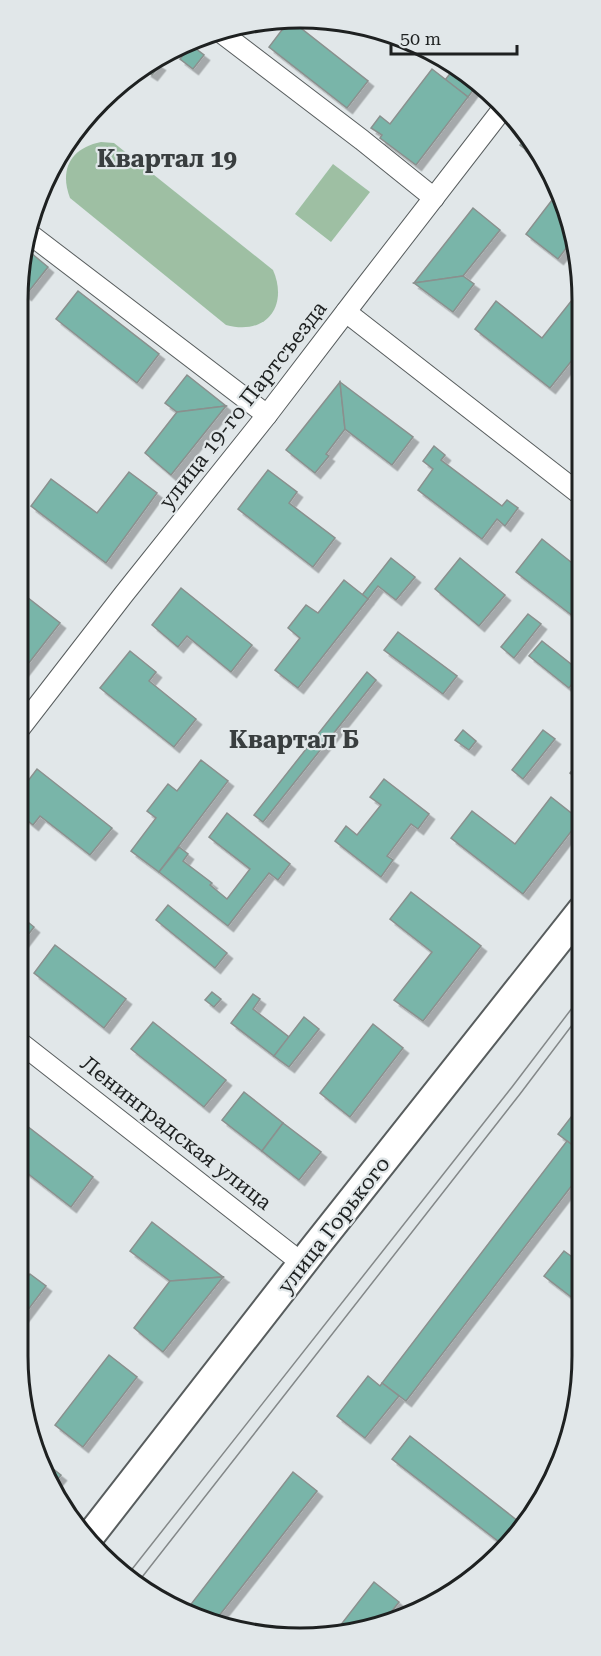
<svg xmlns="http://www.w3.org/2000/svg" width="601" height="1656" font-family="'Roboto Serif',serif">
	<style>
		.green { fill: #9ebfa3 }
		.building { fill: #79b5a9; stroke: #8a908e; stroke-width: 1.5; filter: url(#shadow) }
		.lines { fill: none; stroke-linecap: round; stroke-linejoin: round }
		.street-casing { stroke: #585d5e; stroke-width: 22 }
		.secondary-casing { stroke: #585d5e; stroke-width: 32 }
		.street { stroke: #fff; stroke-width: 20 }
		.secondary { stroke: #fff; stroke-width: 28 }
		.tram { stroke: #848889; stroke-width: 1.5 }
		.labels { text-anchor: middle; stroke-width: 4.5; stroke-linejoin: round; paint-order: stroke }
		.street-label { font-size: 21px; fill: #1e2121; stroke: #e1e7e9 }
		.quarter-label { font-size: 24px; font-weight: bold; fill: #393e3f; stroke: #e1e7e9 }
		.rim { fill: none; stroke: #1e2121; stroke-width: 3 }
	</style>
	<defs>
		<filter id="shadow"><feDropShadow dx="5.5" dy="5.5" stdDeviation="0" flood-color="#0004"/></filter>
	</defs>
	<rect width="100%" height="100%" fill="#e1e7e9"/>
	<g class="green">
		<path d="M101,142l13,1 159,127c16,37 -8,66 -47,55l-156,-127c-11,-29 1,-50 31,-56z"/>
		<path d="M333,164l37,28 -39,50 -36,-28z"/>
	</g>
	<g class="building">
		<path d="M288,22h5l75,59 -21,27 -78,-61z"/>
		<path d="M191,45l13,10 -11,14 -13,-10z"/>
		<path d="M154,61l6,4 -8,10 -6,-4z"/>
		<path d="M455,67l22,18 -9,12 -23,-17z"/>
		<path d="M432,69l36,28 -52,68 -36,-27 2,-3 -11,-7 9,-12 10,8z"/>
		<path d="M527,136l20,30 -27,-21z"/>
		<path d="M559,191l14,48 -15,20 -32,-25z"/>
		<path d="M473,208l27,22 -37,46 -49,7z"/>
		<path d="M25,248l23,19 -22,28 -7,-5z"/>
		<path d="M463,276l11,8 -21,28 -39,-29z"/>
		<path d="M78,291l81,63 -22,29 -81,-64z"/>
		<path d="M576,295l5,4v50l-31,39 -75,-59 21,-28 46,37z"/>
		<path d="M187,375l39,31 -49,6 -12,-9z"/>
		<path d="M340,382l5,47 -19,25 3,2 -14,17 -29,-23z"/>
		<path d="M340,382l73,55 -21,28 -47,-36z"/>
		<path d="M226,406l-55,69 -26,-22 32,-41z"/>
		<path d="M434,446l11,9 -4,5 61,46 5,-6 11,8 -13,18 -8,-7 -15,20 -64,-49 15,-21 -10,-8z"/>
		<path d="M268,470l29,22 -8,11 46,35 -22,29 -75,-58z"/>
		<path d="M129,472l28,21 -51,70 -75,-57 20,-27 46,34z"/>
		<path d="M542,539l39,31v45l-3,5 -62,-48z"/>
		<path d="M391,558l24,19 -19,23 -18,-14 -10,13 -6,-4z"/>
		<path d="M460,558l45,37 -26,31 -44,-37z"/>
		<path d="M344,580l24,19 -70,89 -23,-18 25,-32 -12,-10 18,-23 12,8z"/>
		<path d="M181,588l71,57 -21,27 -44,-36 -9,11 -26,-22z"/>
		<path d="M18,590l42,33 -42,54z"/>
		<path d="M528,614l13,10 -27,34 -13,-11z"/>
		<path d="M398,632l59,44 -14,18 -59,-44z"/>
		<path d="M542,641l39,31 -12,16 -40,-32z"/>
		<path d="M130,651l26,21 -7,9 47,38 -22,28 -74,-59z"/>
		<path d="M367,672l9,8 -113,142 -9,-7z"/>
		<path d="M463,730l13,11 -7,9 -14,-10z"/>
		<path d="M543,730l12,9 -32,40 -11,-9z"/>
		<path d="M582,758v24l-12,-9z"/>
		<path d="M201,760l27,21 -69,91 -28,-21 25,-33 -9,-7 21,-27 9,7z"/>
		<path d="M37,769l75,59 -22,27 -50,-39 -7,9 -15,-12v-19z"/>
		<path d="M384,779l45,35 -11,15 -7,-5 -24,32 6,4 -12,17 -46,-36 11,-15 11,9 24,-30 -11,-8z"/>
		<path d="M551,797l29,23 -57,74 -72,-56 21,-27 43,33z"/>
		<path d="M227,813l63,51 -12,16 -9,-7 -41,53 -69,-54 20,-25 9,7 -5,7 29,22 -2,2 17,14 23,-30 -41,-32z"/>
		<path d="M411,892l70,54 -58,75 -29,-21 38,-48 -42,-33z"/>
		<path d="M168,905l59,48 -12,15 -59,-48z"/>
		<path d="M18,914l16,13 -16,21z"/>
		<path d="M55,945l71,54 -22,29 -70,-55z"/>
		<path d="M212,992l9,7 -7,8 -9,-7z"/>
		<path d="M253,994l7,5 -7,10 36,28 -15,19 -43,-33z"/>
		<path d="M304,1017l15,12 -30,38 -15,-11z"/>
		<path d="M153,1022l73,58 -22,27 -73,-58z"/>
		<path d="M373,1024l30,24 -53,69 -30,-24z"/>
		<path d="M244,1092l39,31 -21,28 -40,-31z"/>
		<path d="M582,1103l1,50 -25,-19z"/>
		<path d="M18,1119l75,58 -22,30 -53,-41z"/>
		<path d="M283,1123l38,29 -22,28 -37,-29z"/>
		<path d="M567,1141l16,12v18l-177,230 -24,-18z"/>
		<path d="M152,1222l71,55 -53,4 -40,-30z"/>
		<path d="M564,1251l19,14v41l-39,-30z"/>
		<path d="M30,1274l16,12 -28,37v-34z"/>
		<path d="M223,1277l-60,75 -29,-24 36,-47z"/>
		<path d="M109,1355l28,22 -54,70 -28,-22z"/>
		<path d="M368,1376l12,10 2,-3 17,13 -34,42 -28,-22z"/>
		<path d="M410,1436l52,41 61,48 -20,20 -111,-86z"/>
		<path d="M38,1457l23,18 -8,10 -14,-22z"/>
		<path d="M293,1472l24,19 -102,130 -30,-9z"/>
		<path d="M374,1582l25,20 -18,23 -8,3 -37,3z"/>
	</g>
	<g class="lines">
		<g class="street-casing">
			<g id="street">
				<path d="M223,34l139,106 72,58"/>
				<path d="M27,232l240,183"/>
				<path d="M346,312l235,183"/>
				<path d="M18,731l106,-137 143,-179 94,-123 143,-185"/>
				<path d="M18,1041l285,223"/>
			</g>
		</g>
		<g class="secondary-casing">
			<path id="secondary" d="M87,1540l228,-293 267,-337"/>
		</g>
		<use href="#street" class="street"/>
		<use href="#secondary" class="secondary"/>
		<g class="tram">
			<path d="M129,1573l383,-486 70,-92"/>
			<path d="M139,1581l381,-487 62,-82"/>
		</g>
	</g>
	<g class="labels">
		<g class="street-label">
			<text transform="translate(243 405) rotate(-52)" y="7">улица 19-го Партсъезда</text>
			<text transform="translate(176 1133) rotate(38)" y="7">Ленинградская улица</text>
			<text transform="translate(334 1225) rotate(-52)" y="7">улица Горького</text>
		</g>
		<g class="quarter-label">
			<text x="167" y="167">Квартал 19</text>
			<text x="294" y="748">Квартал Б</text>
		</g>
	</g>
	<path d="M0 0H601V1656H0ZM300 28H300A272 272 0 0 1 572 300V1356A272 272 0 0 1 300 1628H300A272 272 0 0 1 28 1356V300A272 272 0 0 1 300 28Z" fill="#e1e7e9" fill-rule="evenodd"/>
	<path class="rim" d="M300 28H300A272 272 0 0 1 572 300V1356A272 272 0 0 1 300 1628H300A272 272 0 0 1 28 1356V300A272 272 0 0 1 300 28Z"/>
	<path d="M391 45v9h126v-9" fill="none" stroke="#1e2121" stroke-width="3"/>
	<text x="400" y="45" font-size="18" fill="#1e2121" stroke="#e1e7e9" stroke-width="4.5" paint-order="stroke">50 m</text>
</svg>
